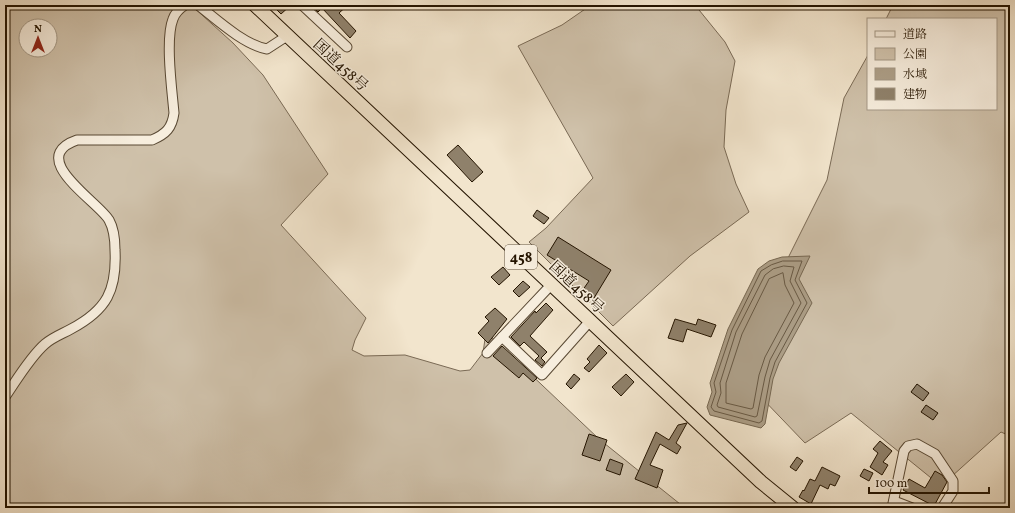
<svg xmlns="http://www.w3.org/2000/svg" width="1015" height="513" font-family="Vollkorn,'Noto Serif JP',serif">
	<style>
		.green { fill: #cfc1aa; stroke: #7a6a55; fill-rule: evenodd }
		.water { fill: #ac9e87; stroke: #766751 }
		.lines { fill: none; stroke-linecap: round; stroke-linejoin: round }
		.shore { stroke: #685944; stroke-width: 1 }
		.building { fill: #8f816b; stroke: #241400 }
		.minor-casing { stroke: #584833; stroke-width: 11 }
		.highway-casing { stroke: #241400; stroke-width: 15 }
		.minor { stroke: #f7eede; stroke-width: 9 }
		.highway { stroke: #f2e5cd; stroke-width: 13 }
		.labels { text-anchor: middle; stroke-width: 3; stroke-linejoin: round; paint-order: stroke }
		.shield { fill: #f7eede; stroke: #635543; stroke-width: 1 }
		.shield-label { font-size: 14px; font-weight: bold; fill: #241400 }
		.street-label { font-size: 15px; fill: #241400; stroke: #f7eede }
	</style>
	<rect width="100%" height="100%" fill="#f2e5cd"/>
	<filter id="stains"><feTurbulence type="fractalNoise" baseFrequency=".005" numOctaves="4"/><feColorMatrix values="0 0 0 0 .2 0 0 0 0 .09 0 0 0 0 .02 0 0 0 .5 -.17"/></filter>
	<radialGradient id="worn" r=".72"><stop offset=".6" stop-color="#630" stop-opacity="0"/><stop offset="1" stop-color="#630" stop-opacity=".3"/></radialGradient>
	<g class="green">
		<path d="M5,5h186l42,38 30,32 65,99 -47,51 85,93 -11,22 -3,10 12,6 41,-1 55,16 10,-1 13,-17 3,-21 113,107 86,69h-680zM26,26h24v24h-24z"/>
		<path d="M591,5h104l30,37 10,19 -9,49 -2,37 12,37 13,28 -59,44 -77,70 -84,-84 17,-14 47,-50 -75,-132 44,-21z"/>
		<path d="M893,5h117v431l-9,-4 -60,54 -90,-73 -46,30 -72,-75 94,-188 17,-82 24,-43v54h128v-90h-110z"/>
	</g>
	<path class="water" d="M810,256l-11,23 13,24 -33,60 -6,16 -8,45 -4,4 -51,-13 -3,-8 5,-15 -2,-9 18,-54 30,-60 11,-8 13,-4z"/>
	<g class="lines">
		<g class="shore">
			<path d="M783,261h19l-7,19 12,23 -32,59 -5,16 -8,43 -3,2 -45,-12 -3,-4 5,-15 -2,-9 18,-53 29,-59 10,-6z"/>
			<path d="M784,266l10,1 -4,14 11,22 -31,57 -5,17 -8,39 -2,1 -37,-10 -1,-2 4,-12 -1,-10 16,-51 29,-57 8,-6z"/>
			<path d="M783,273l2,12 9,18 -29,54 -6,18 -6,33 -2,1 -25,-6v-20l16,-49 27,-55z"/>
		</g>
	</g>
	<g class="building">
		<path d="M272,5h19l-10,9z"/>
		<path d="M311,5h37l-9,8 17,18 -6,7 -28,-30 -4,4z"/>
		<path d="M458,145l25,27 -11,10 -25,-27z"/>
		<path d="M537,210l12,8 -5,6 -11,-8z"/>
		<path d="M558,237l53,33 -17,28 -12,-7 7,-10 -42,-26z"/>
		<path d="M503,267l7,8 -11,10 -8,-8z"/>
		<path d="M523,281l7,6 -11,10 -6,-6z"/>
		<path d="M546,303l7,7 -23,26 17,16 -6,6 4,4 -3,4 -7,-6 4,-4 -15,-14 -4,4 -9,-9 24,-26 1,2z"/>
		<path d="M495,308l12,11 -19,24 -10,-10 11,-12 -4,-4z"/>
		<path d="M675,319l21,6 2,-6 18,6 -5,12 -24,-8 -4,13 -15,-4z"/>
		<path d="M599,345l8,8 -18,19 -5,-4 6,-6 -3,-3z"/>
		<path d="M502,346l35,32 -4,4 -10,-9 -4,5 -26,-22z"/>
		<path d="M574,374l6,5 -9,10 -5,-5z"/>
		<path d="M626,374l8,8 -13,14 -9,-9z"/>
		<path d="M917,384l12,9 -6,8 -12,-9z"/>
		<path d="M926,405l12,8 -5,7 -12,-8z"/>
		<path d="M687,423l-11,20 5,4 -4,7 -17,-10 -10,21 13,5 -6,18 -22,-9 21,-47 13,8 9,-15z"/>
		<path d="M589,434l18,6 -7,21 -18,-6z"/>
		<path d="M880,441l12,10 -9,11 5,3 -6,10 -12,-8 8,-14 -5,-4z"/>
		<path d="M797,457l6,4 -7,10 -6,-4z"/>
		<path d="M610,459l13,5 -3,11 -14,-5z"/>
		<path d="M822,467l18,9 -5,10 -5,-2 -2,5 -8,-4 -9,19 -12,-7 4,-7 1,1 6,-12 5,2z"/>
		<path d="M864,469l9,4 -4,8 -9,-5z"/>
		<path d="M935,471l7,4 5,7 -13,24 -31,-16 6,-11 16,9z"/>
	</g>
	<g class="lines">
		<g class="minor-casing">
			<g id="minor">
				<path d="M198,5c18,14 46,40 69,44l20,-13"/>
				<path d="M302,5l45,42"/>
				<path d="M502,337l40,38 48,-54"/>
				<path d="M487,353l64,-68"/>
				<path d="M5,397c11,-16 25,-40 40,-53 8,-7 17,-10 26,-15 36,-19 46,-39 44,-79 0,-9 -1,-21 -6,-30 -10,-18 -84,-62 -32,-80h75c14,-6 20,-12 22,-27 -2,-23 -9,-74 -1,-94 2,-6 6,-10 12,-14"/>
				<path d="M894,501l18,7"/>
				<path d="M892,508l12,-57 4,-5 9,-2 18,10 18,27v10l-11,17"/>
			</g>
		</g>
		<g class="highway-casing">
			<path id="highway" d="M255,5l506,477 32,26"/>
		</g>
		<use href="#minor" class="minor"/>
		<use href="#highway" class="highway"/>
	</g>
	<g class="labels">
		<rect class="shield" x="505" y="245" width="32" height="24" rx="3"/>
		<g class="shield-label">
			<text x="521" y="262">458</text>
		</g>
		<g class="street-label">
			<text transform="translate(341 65) rotate(43)" y="5">国道458号</text>
			<text transform="translate(577 287) rotate(43)" y="5">国道458号</text>
		</g>
	</g>
	<rect width="1015" height="513" fill="none" stroke="#f2e5cd" stroke-width="20"/>
	<rect x="6" y="6" width="1003" height="501" fill="none" stroke="#241400" stroke-width="2"/>
	<rect x="10" y="10" width="995" height="493" fill="none" stroke="#241400"/>
	<rect x="867" y="18" width="130" height="92" fill="#f7eede" stroke="#a39785"/>
	<rect x="875" y="31" width="20" height="6" fill="#f7eede" stroke="#a39785"/>
	<text x="903" y="38" font-size="12" fill="#241400">道路</text>
	<rect x="875" y="48" width="20" height="12" fill="#cfc1aa" stroke="#a39785"/>
	<text x="903" y="58" font-size="12" fill="#241400">公園</text>
	<rect x="875" y="68" width="20" height="12" fill="#ac9e87" stroke="#a39785"/>
	<text x="903" y="78" font-size="12" fill="#241400">水域</text>
	<rect x="875" y="88" width="20" height="12" fill="#8f816b" stroke="#a39785"/>
	<text x="903" y="98" font-size="12" fill="#241400">建物</text>
	<g transform="translate(38 38)"><circle r="19" fill="#f7eede" stroke="#a39785"/>
	<path d="M0-3L7 15L0 10L-7 15Z" fill="#8f2418"/>
	<text y="-6" font-size="11" font-weight="bold" text-anchor="middle" fill="#241400">N</text>
	</g>
	<path d="M869 487v6h120v-6" fill="none" stroke="#241400" stroke-width="2"/>
	<text x="875" y="487" font-size="12" fill="#241400" stroke="#f7eede" stroke-width="3" paint-order="stroke">100 m</text>
	<rect width="100%" height="100%" filter="url(#stains)"/>
	<rect width="100%" height="100%" fill="url(#worn)"/>
</svg>
